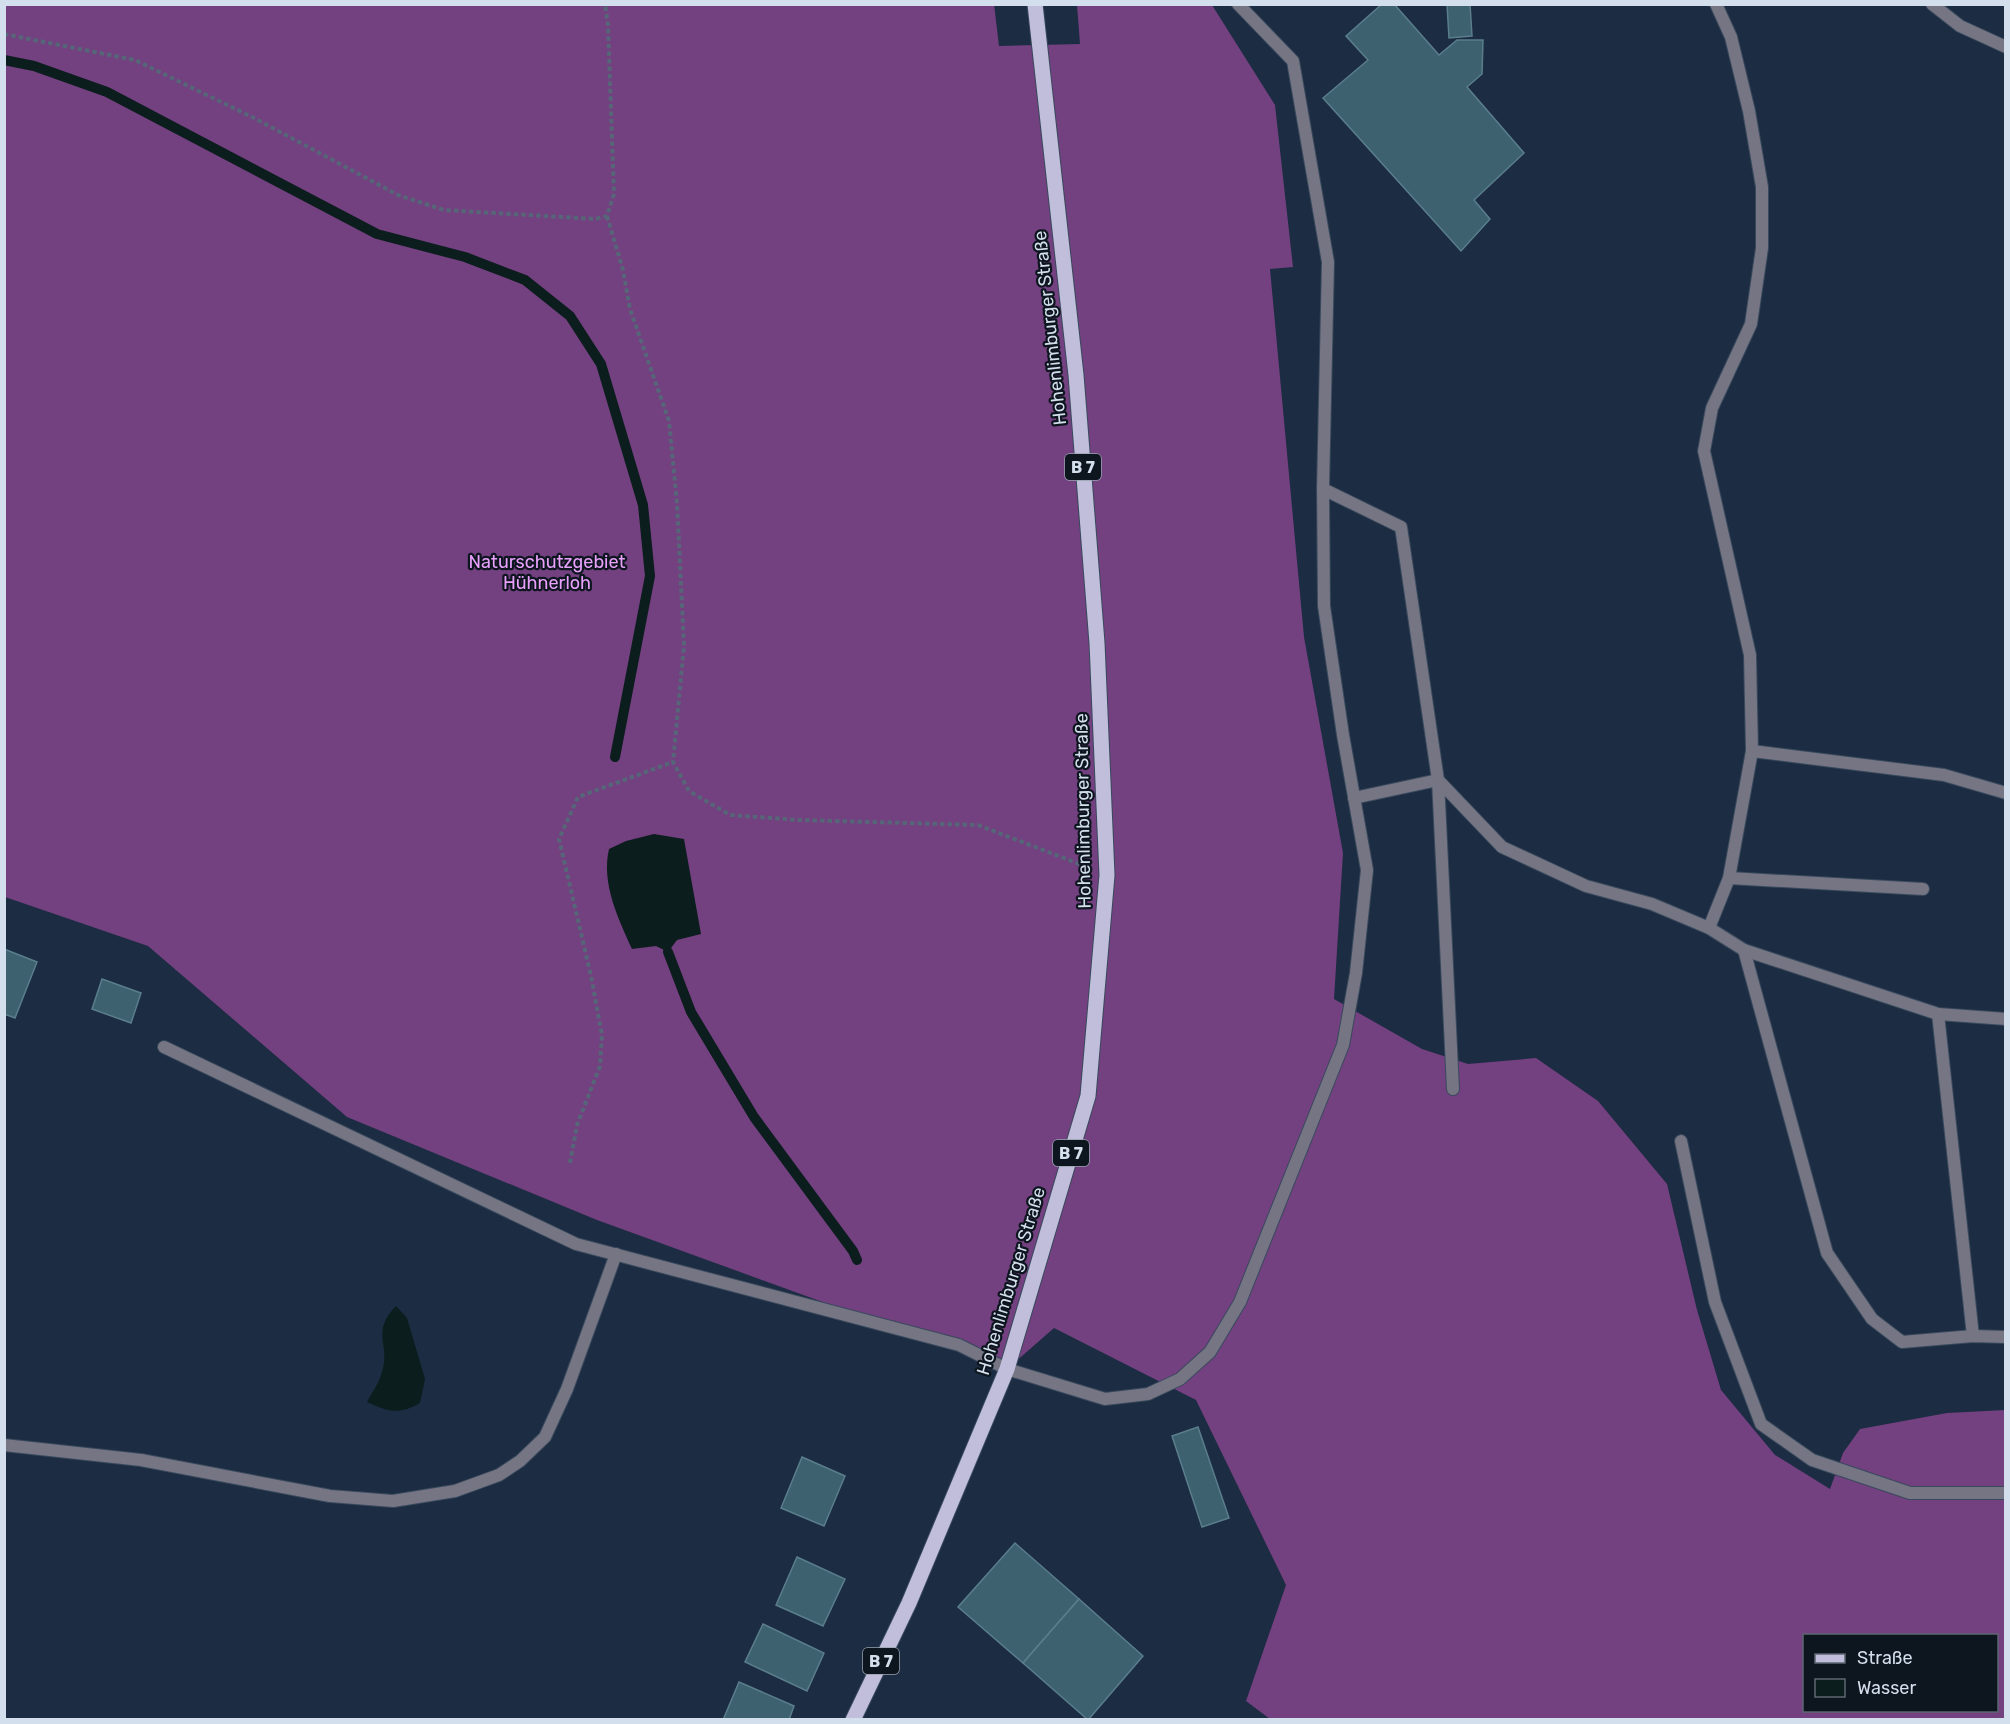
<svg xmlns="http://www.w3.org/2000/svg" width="2010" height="1724" font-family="Rubik,sans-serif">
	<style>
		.forest { fill: #734080; fill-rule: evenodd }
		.water { fill: #0c1d1d }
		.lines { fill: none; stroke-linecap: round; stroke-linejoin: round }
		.stream { stroke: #0c1d1d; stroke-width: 10 }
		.building { fill: #3e616f; stroke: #5a7e8b; stroke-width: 1.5 }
		.service-casing { stroke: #39495d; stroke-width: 14 }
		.primary-casing { stroke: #39495d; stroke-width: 17 }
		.path { stroke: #566578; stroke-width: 4; stroke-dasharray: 4.5 3; stroke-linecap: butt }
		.service { stroke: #757583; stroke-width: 12 }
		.primary { stroke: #c0beda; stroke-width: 15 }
		.labels { text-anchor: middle; stroke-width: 4.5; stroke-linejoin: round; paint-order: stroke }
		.shield { fill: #0d151e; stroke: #98a2af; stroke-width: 1.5 }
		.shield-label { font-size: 16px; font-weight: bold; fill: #d4dfed }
		.street-label { font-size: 18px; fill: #d4dfed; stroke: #0d151e }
		.park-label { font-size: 18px; fill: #e8a0fa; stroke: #0d151e }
	</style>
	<rect width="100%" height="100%" fill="#1c2c42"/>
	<path class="forest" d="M994,4l5,42 81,-2 -3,-39h135l63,100 18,162 -23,2 34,368 39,216 -9,146 88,50 46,15 68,-6 62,43 69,83 30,126 24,80 54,65 55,34 13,-36 17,-24 87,-16 58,-3v309h-735l-24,-18 40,-116 -90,-185 -142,-72 -47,41 -410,-149 -250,-103 -199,-171 -143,-49v-892zM1804,1636h192v74h-192z"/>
	<g class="water">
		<path d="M654,834l30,5 17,95 -24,6 -9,12 -12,-6 -24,3c-14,-31 -31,-66 -23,-100l17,-8z"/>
		<path d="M396,1306l11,12 18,61 -5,24c-21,12 -31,9 -53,-1 5,-9 12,-19 15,-30 9,-27 -12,-40 14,-66z"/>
	</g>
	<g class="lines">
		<g class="stream">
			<path d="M4,60l30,6 73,26 270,142 88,23 60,23 45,36 31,48 42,141 7,71 -35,181"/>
			<path d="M668,952l23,60 63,105 99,134 4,9"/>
		</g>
	</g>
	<g class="building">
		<path d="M1382,4h12l45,51 18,-15h26l-1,34 -15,13 57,66 -50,47 16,19 -29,32 -138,-153 45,-38 -22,-24z"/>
		<path d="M1447,4h23l2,32 -23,2z"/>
		<path d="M4,949l33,13 -22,56 -11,-4z"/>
		<path d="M102,979l39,14 -10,30 -39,-14z"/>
		<path d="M1198,1427l31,91 -27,9 -30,-91z"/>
		<path d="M802,1457l43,19 -21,50 -43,-18z"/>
		<path d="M1015,1543l64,56 -56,64 -65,-56z"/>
		<path d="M797,1557l48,22 -22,47 -47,-21z"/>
		<path d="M1079,1599l64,57 -55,64 -65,-57z"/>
		<path d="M763,1624l61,29 -17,38 -62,-29z"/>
		<path d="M739,1682l55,24 -5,14h-66z"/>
	</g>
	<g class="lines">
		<g class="service-casing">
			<g id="service">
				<path d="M1932,4l28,22 46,21"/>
				<path d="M1323,489l78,38 37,253 64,67 84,39 66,18 57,24 35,22 194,64 68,5"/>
				<path d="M1752,751l192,24 62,18"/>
				<path d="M1354,798l84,-18 15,309"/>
				<path d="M1729,878l194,11"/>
				<path d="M1709,928l20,-50 23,-127 -2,-96 -46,-204 8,-43 39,-84 11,-76v-61l-13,-76 -18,-74 -15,-33"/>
				<path d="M1744,950l83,303 45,66 30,23 71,-6 33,1"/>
				<path d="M1938,1014l35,322"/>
				<path d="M164,1047l412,197 383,101 48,24 98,30 43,-5 32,-15 30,-27 30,-50 103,-257 13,-72 11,-103 -24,-135 -19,-129 -1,-117 5,-227 -35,-201 -55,-57"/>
				<path d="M1681,1141l34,161 46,122 51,36 98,33h96"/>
				<path d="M4,1445l137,15 189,36 63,5 62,-10 44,-16 21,-14 25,-24 22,-48 49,-135"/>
			</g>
		</g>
		<g class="primary-casing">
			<path id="primary" d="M853,1720l56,-117 98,-234 81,-273 19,-221 -10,-232 -21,-268 -41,-371"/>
		</g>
		<g class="path">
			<path d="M4,34l131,26 119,58 144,77 46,15 151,9 12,-3 7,-22 -6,-169 -3,-21"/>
			<path d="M607,216l16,54 7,39 39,112 8,82 7,143 -11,116 16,29 41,24 68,5 180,5 104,40"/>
			<path d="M570,1163l7,-38 23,-59 2,-31 -11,-59 -32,-137 19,-42 95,-35"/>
		</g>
		<use href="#service" class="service"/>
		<use href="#primary" class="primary"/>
	</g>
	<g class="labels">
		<g class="shield">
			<rect x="1065" y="454" width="36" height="26" rx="4.5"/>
			<rect x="1053" y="1140" width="36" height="26" rx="4.5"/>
			<rect x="863" y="1648" width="36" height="26" rx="4.5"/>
		</g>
		<g class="shield-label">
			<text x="1083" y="473">B 7</text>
			<text x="1071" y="1159">B 7</text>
			<text x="881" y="1667">B 7</text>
		</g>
		<g class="street-label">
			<text transform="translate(1050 328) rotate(-96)" y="6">Hohenlimburger Straße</text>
			<text transform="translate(1083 811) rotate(-91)" y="6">Hohenlimburger Straße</text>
			<text transform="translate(1011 1281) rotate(-73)" y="6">Hohenlimburger Straße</text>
		</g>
		<g class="park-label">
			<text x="547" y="568">Naturschutzgebiet<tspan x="547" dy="21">Hühnerloh</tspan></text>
		</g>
	</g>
	<rect width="2010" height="1724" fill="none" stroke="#d4dfed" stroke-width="12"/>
	<rect x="1803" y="1634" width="195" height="78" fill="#0d151e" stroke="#5d6671" stroke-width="1.5"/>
	<rect x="1815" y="1654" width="30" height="9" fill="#c0beda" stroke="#5d6671" stroke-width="1.5"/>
	<text x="1857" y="1664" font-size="18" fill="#d4dfed">Straße</text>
	<rect x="1815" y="1679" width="30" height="18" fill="#0c1d1d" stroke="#5d6671" stroke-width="1.5"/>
	<text x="1857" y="1694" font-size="18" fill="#d4dfed">Wasser</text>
</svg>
